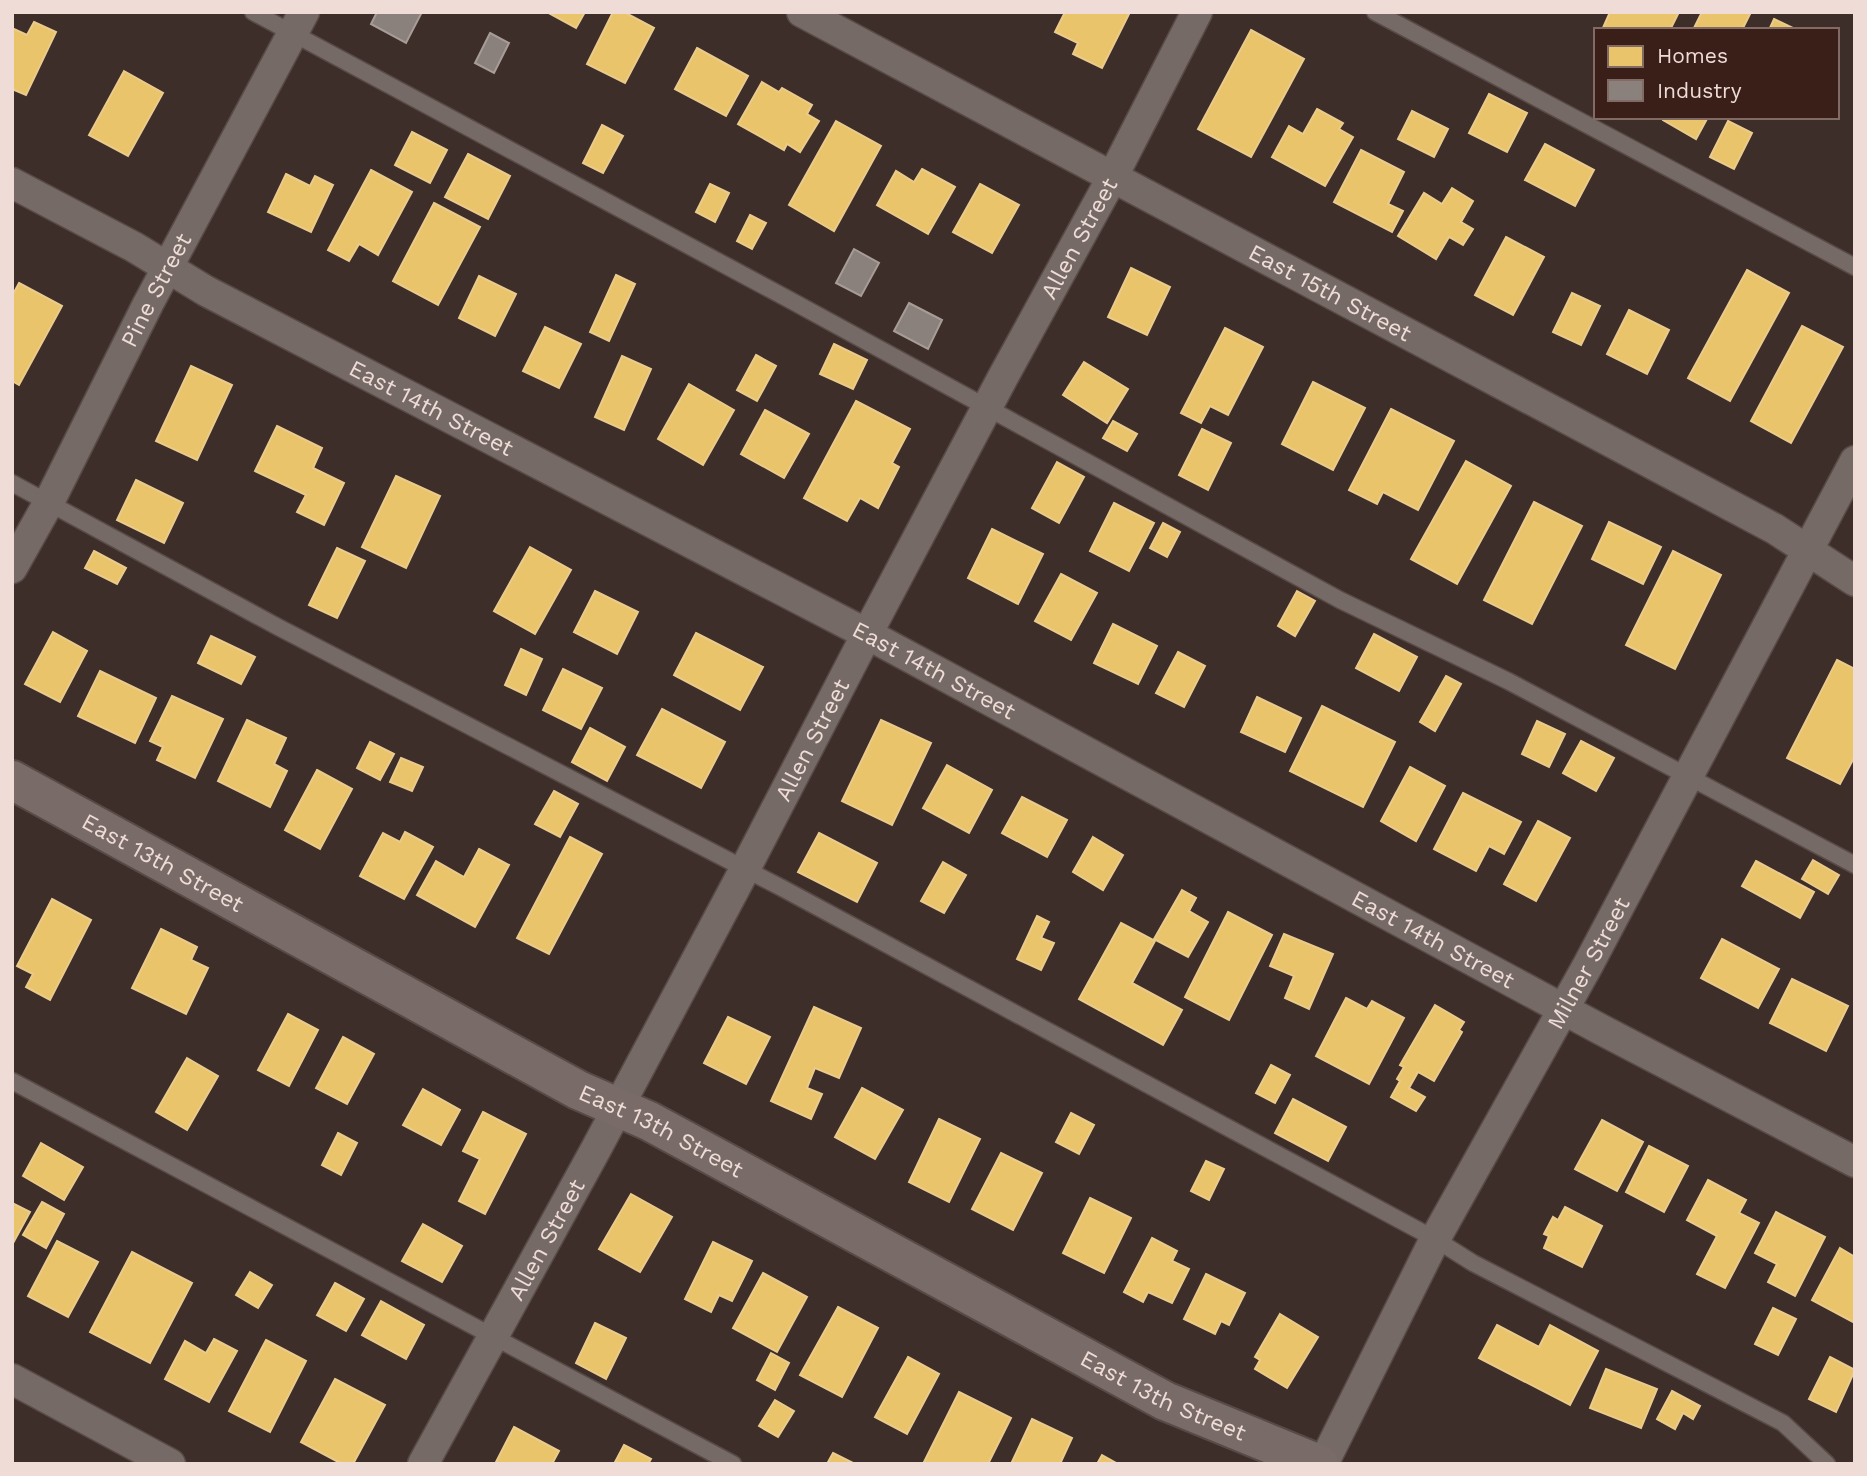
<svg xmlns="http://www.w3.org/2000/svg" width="1867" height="1476" font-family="'Work Sans',sans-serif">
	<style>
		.homes { fill: #e9c46a; stroke: #ebcb8b; stroke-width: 2 }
		.industry { fill: #8a817c; stroke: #a89c97; stroke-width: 2 }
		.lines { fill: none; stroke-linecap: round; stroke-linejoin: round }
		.lane-casing { stroke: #584a47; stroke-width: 19 }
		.street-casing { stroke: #584a47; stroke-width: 33 }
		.secondary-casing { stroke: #584a47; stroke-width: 42 }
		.lane { stroke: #766a66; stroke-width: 16 }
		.street { stroke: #766a66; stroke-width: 30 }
		.secondary { stroke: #796b67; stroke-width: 38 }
		.labels { text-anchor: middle; stroke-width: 7; stroke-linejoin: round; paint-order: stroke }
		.street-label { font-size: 23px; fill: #efdcd7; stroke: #3a1f18 }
	</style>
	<rect width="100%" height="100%" fill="#3d2e2a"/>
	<g class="homes">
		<path d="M547,12h38l-9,16z"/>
		<path d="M613,12h11l30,16 -29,55 -38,-19z"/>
		<path d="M1065,12h65l-28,56 -29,-14 5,-11 -23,-11z"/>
		<path d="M1610,12h69l-9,18h-68z"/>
		<path d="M1702,12h49l-9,18h-49z"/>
		<path d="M1774,19l23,11h-28z"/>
		<path d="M34,22l22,10 -30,63 -14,-6v-61l15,7z"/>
		<path d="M1251,30l53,29 -53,98 -53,-28z"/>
		<path d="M697,48l51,28 -22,40 -51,-27z"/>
		<path d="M124,71l39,22 -35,63 -39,-21z"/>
		<path d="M762,82l17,10 3,-4 30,17 -5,9 12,7 -19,31 -13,-8 -3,6 -46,-26z"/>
		<path d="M1489,94l38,19 -20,39 -38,-19z"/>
		<path d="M1317,109l26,14 -4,6 14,8 -28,49 -53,-29 17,-31 14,8z"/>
		<path d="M1412,111l36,18 -14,28 -36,-18z"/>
		<path d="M1664,117h44l-12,22 -33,-19z"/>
		<path d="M836,121l45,25 -47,85 -45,-26z"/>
		<path d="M1728,121l24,12 -18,36 -24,-12z"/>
		<path d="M602,125l21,11 -20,37 -20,-10z"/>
		<path d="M412,132l35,18 -17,33 -35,-18z"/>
		<path d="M1545,144l49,26 -19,36 -50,-26z"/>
		<path d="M1361,150l43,22 -16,32 15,7 -11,21 -58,-30z"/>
		<path d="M468,154l42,22 -22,43 -43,-22z"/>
		<path d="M922,169l33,18 -27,47 -51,-29 19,-34 18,11z"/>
		<path d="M371,170l41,22 -34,63 -19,-11 -10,17 -21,-11z"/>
		<path d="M286,174l24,12 5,-10 18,9 -22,47 -43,-20z"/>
		<path d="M710,184l19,9 -14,29 -19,-10z"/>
		<path d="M980,184l39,21 -27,48 -39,-21z"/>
		<path d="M1452,188l21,13 -12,21 12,7 -10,16 -14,-8 -13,22 -38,-23 26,-43 18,11z"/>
		<path d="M434,203l46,24 -42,78 -45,-24z"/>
		<path d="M750,215l16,8 -14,26 -15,-8z"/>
		<path d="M1506,237l38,20 -31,58 -38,-20z"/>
		<path d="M1131,268l39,19 -23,48 -39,-18z"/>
		<path d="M1747,270l42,23 -59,108 -42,-23z"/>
		<path d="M616,275l19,9 -26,57 -19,-9z"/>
		<path d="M479,276l37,18 -21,42 -36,-18z"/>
		<path d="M19,283l43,23 -43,79 -7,-4v-85z"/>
		<path d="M1572,293l28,13 -19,39 -28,-13z"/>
		<path d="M1629,310l40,20 -22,44 -40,-20z"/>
		<path d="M1802,326l41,21 -52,96 -40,-22z"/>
		<path d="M545,327l36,17 -22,44 -36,-17z"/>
		<path d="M1225,328l38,19 -35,68 -18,-9 -9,17 -20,-10z"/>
		<path d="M834,344l33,16 -14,29 -33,-15z"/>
		<path d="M756,355l20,11 -19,35 -20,-11z"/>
		<path d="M622,356l29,13 -27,61 -29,-13z"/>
		<path d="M1084,362l44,27 -21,34 -44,-28z"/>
		<path d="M191,366l41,19 -35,75 -41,-19z"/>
		<path d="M1313,382l52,26 -32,62 -51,-26z"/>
		<path d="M689,384l45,26 -31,55 -45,-26z"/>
		<path d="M856,401l54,28 -18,34 7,4 -21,41 -18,-10 -13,23 -43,-23z"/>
		<path d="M1391,409l63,32 -36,69 -35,-18 -6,12 -28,-14z"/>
		<path d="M765,410l44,24 -25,44 -43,-24z"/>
		<path d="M1113,421l24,13 -10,17 -24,-13z"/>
		<path d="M277,426l45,22 -9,20 31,15 -20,42 -27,-13 9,-17 -51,-24z"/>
		<path d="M1202,429l29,14 -23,47 -29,-15z"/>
		<path d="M1466,461l45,25 -54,98 -46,-25z"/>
		<path d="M1057,462l27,15 -25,46 -27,-15z"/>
		<path d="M396,476l44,20 -34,72 -44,-21z"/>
		<path d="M136,480l47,23 -19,40 -47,-23z"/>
		<path d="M1534,502l48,24 -50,98 -48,-24z"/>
		<path d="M1114,503l40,20 -25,48 -39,-20z"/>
		<path d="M1609,522l52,25 -18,37 -51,-25z"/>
		<path d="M1163,523l17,9 -13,25 -17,-9z"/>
		<path d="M992,529l51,25 -25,50 -50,-26z"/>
		<path d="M530,547l41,23 -36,64 -41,-23z"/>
		<path d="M337,548l28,13 -28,57 -28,-13z"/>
		<path d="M94,551l32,17 -9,16 -32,-16z"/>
		<path d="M1673,551l48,24 -46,94 -49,-24z"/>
		<path d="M1061,574l36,19 -26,47 -36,-19z"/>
		<path d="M595,591l43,21 -21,42 -43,-22z"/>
		<path d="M1297,591l18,10 -20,35 -17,-10z"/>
		<path d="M1113,624l44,22 -19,38 -44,-21z"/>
		<path d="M53,632l34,19 -27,51 -35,-18z"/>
		<path d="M696,633l67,34 -23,43 -66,-35z"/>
		<path d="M1374,634l43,23 -18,34 -43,-23z"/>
		<path d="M211,636l44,21 -14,27 -43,-21z"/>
		<path d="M521,649l21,10 -16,36 -21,-10z"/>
		<path d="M1178,652l27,14 -21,41 -28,-14z"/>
		<path d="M1837,660l18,9v87l-15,28 -53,-26z"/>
		<path d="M563,669l39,19 -21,41 -38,-19z"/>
		<path d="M100,671l56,27 -21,45 -57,-27z"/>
		<path d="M1446,676l15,8 -26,47 -15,-9z"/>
		<path d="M172,696l51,23 -28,59 -38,-18 6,-13 -13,-6z"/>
		<path d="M1257,697l44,21 -16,34 -44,-20z"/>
		<path d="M1322,706l73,36 -32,65 -73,-36z"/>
		<path d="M662,709l63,33 -24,46 -64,-33z"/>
		<path d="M247,720l39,18 -12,26 13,7 -17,36 -52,-26z"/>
		<path d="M881,720l50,23 -39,82 -50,-24z"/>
		<path d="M1537,721l28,13 -16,33 -27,-13z"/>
		<path d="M590,728l35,19 -18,34 -35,-19z"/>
		<path d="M1581,741l33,17 -18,33 -33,-18z"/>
		<path d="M370,742l24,12 -14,26 -23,-12z"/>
		<path d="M401,758l22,9 -11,24 -22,-9z"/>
		<path d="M947,765l45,25 -23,43 -46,-25z"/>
		<path d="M1410,767l35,19 -29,55 -35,-20z"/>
		<path d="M317,770l35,19 -32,60 -35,-19z"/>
		<path d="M554,791l24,13 -18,33 -25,-13z"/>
		<path d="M1463,793l58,29 -17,32 -15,-8 -13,25 -42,-22z"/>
		<path d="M1022,797l45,23 -20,37 -45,-24z"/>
		<path d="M1538,821l32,17 -34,63 -32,-17z"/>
		<path d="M405,832l28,15 -29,52 -44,-23 23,-43 17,9z"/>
		<path d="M819,833l58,30 -20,39 -59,-30z"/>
		<path d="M570,837l32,17 -53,100 -32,-16z"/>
		<path d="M1093,837l30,18 -20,35 -30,-18z"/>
		<path d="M479,849l30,16 -34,62 -58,-32 19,-34 28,16z"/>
		<path d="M1813,860l26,15 -11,19 -26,-15z"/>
		<path d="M1756,861l58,31 -14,26 -58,-32z"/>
		<path d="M943,862l23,13 -22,38 -23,-12z"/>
		<path d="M1182,890l14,8 -7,13 19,11 -20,35 -34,-18z"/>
		<path d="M52,899l39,21 -41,80 -24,-13 7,-13 -16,-8z"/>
		<path d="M1228,912l44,23 -43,85 -44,-23z"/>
		<path d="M1037,916l12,6 -8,16 13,5 -13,27 -24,-11z"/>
		<path d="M1121,923l34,18 -23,42 50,27 -19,35 -84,-46z"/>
		<path d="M161,929l36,18 -6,13 17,8 -22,46 -54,-26z"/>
		<path d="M1284,934l49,20 -24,55 -24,-11 9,-22 -24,-10z"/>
		<path d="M1722,939l57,30 -21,39 -57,-30z"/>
		<path d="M1792,979l56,27 -22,45 -56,-28z"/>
		<path d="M1346,998l21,11 5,-8 32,17 -35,66 -53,-28z"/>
		<path d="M1435,1005l29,17 -5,8 3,2 -28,49 -16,-9 -9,16 16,9 -9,14 -25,-14 9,-16 -3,-2 7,-12 -4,-2z"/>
		<path d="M814,1007l47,21 -22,50 -24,-10 -8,20 15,6 -11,25 -40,-18z"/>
		<path d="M288,1014l30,16 -29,56 -31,-16z"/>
		<path d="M728,1017l42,20 -24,47 -42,-21z"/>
		<path d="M343,1037l31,17 -27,50 -31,-16z"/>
		<path d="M187,1058l31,18 -31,54 -31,-18z"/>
		<path d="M1271,1065l19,10 -15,28 -19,-10z"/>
		<path d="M862,1088l41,22 -28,49 -40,-22z"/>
		<path d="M423,1089l37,21 -19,35 -38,-20z"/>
		<path d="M1293,1099l53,28 -18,34 -53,-28z"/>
		<path d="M483,1112l43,22 -41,80 -26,-13 21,-42 -17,-8z"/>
		<path d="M1071,1113l23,12 -15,29 -23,-12z"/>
		<path d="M939,1119l41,20 -31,63 -40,-20z"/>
		<path d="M1602,1120l41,22 -26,49 -42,-22z"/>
		<path d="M338,1133l19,10 -16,32 -19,-10z"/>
		<path d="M41,1143l42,24 -19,33 -41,-24z"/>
		<path d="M1649,1146l39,20 -24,46 -38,-20z"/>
		<path d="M1001,1153l41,20 -29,57 -41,-21z"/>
		<path d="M1206,1161l18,8 -15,31 -18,-9z"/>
		<path d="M1708,1180l38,20 -7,13 20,10 -34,65 -28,-14 20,-38 -30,-16z"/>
		<path d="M631,1194l41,23 -32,55 -41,-23z"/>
		<path d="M1090,1198l41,20 -27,55 -41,-20z"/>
		<path d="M42,1202l22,12 -18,34 -23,-13z"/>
		<path d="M12,1203l18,9 -18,33z"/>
		<path d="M1565,1207l37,19 -20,41 -38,-19 5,-12 -5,-2 9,-17 5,3z"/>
		<path d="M1776,1212l49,25 -30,59 -27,-14 9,-18 -22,-11z"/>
		<path d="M423,1224l39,22 -20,36 -40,-21z"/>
		<path d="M1152,1238l25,13 -5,10 17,8 -17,34 -24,-11 -5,10 -19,-10z"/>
		<path d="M57,1241l41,21 -30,55 -40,-21z"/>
		<path d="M713,1242l39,19 -20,40 -13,-6 -8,17 -26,-13z"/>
		<path d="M1840,1248l15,9v66l-43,-23z"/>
		<path d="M132,1252l60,31 -42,80 -60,-31z"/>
		<path d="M250,1272l22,13 -14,23 -22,-13z"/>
		<path d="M763,1273l44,24 -30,55 -44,-24z"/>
		<path d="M1206,1274l39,19 -16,32 -8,-4 -6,13 -31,-15z"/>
		<path d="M335,1283l29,16 -18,32 -29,-16z"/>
		<path d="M381,1301l43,24 -18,34 -44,-24z"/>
		<path d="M838,1307l40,21 -36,69 -42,-22z"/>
		<path d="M1773,1308l23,11 -18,36 -23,-11z"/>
		<path d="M1280,1314l38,23 -31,51 -32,-19 5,-9 -5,-3z"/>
		<path d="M595,1323l31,15 -20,41 -30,-16z"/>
		<path d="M1497,1325l42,22 11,-22 48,26 -28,54 -91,-47z"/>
		<path d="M214,1339l23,12 -28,51 -44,-23 20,-38 21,12z"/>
		<path d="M266,1340l40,21 -36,71 -41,-21z"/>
		<path d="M771,1353l18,10 -14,27 -18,-10z"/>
		<path d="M908,1357l31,17 -32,60 -32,-17z"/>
		<path d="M1830,1357l25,13 -19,42 -27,-13z"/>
		<path d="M1606,1369l51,20 -16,39 -51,-20z"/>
		<path d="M335,1379l50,26 -32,59h-11l-41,-22z"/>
		<path d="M1672,1391l28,15 -7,13 -10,-6 -8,16 -18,-10z"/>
		<path d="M959,1392l52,26 -23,46h-65z"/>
		<path d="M775,1400l19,11 -16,26 -19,-11z"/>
		<path d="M1032,1419l40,19 -12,26h-49z"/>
		<path d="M514,1427l45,24 -7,13h-57z"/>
		<path d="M624,1445l27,14 -3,5h-34z"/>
		<path d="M833,1453l20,10 -26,1z"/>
		<path d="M1102,1455l16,9h-21z"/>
	</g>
	<g class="industry">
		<path d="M377,12h45l-16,31 -35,-19z"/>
		<path d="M490,33l19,10 -15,30 -19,-10z"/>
		<path d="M854,249l25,14 -18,33 -25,-13z"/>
		<path d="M909,303l33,17 -14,29 -34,-18z"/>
	</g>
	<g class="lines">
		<g class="lane-casing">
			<g id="lane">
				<path d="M253,12l537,288 550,300 168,81 347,184"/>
				<path d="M1375,12l480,255"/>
				<path d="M12,483l266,144 504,261 653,351 38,24 310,160 44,41"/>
				<path d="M12,1081l721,383"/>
			</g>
		</g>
		<g class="street-casing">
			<g id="street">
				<path id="s1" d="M802,12l973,517 80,52"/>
				<path id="s2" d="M12,183l122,64 72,44 661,343 733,395 255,133"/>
				<path id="s3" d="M12,568l37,-66 99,-198 156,-292"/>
				<path d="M12,1379l158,85"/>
				<path id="s4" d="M423,1464l173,-315 149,-280 122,-235 136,-257 109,-199 85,-166"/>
				<path id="s5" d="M1323,1464l112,-225 153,-274 267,-504"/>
			</g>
		</g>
		<g class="secondary-casing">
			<g id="secondary">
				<path id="s6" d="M12,780l566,310 71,31 516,280 154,63"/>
			</g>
		</g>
		<use href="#lane" class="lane"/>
		<use href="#street" class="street"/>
		<use href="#secondary" class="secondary"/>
	</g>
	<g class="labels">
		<g class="street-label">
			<text dy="8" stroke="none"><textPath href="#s4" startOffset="1390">Allen Street</textPath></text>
			<text dy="8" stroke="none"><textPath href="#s3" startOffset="313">Pine Street</textPath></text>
			<text dy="8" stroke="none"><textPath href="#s1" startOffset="598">East 15th Street</textPath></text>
			<text dy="8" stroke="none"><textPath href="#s2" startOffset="476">East 14th Street</textPath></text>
			<text dy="8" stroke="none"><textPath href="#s2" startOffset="1043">East 14th Street</textPath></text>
			<text dy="8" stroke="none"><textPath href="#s4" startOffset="822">Allen Street</textPath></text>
			<text dy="8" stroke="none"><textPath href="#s6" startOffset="172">East 13th Street</textPath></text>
			<text dy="8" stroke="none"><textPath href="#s2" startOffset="1610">East 14th Street</textPath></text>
			<text dy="8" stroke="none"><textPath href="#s5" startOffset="567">Milner Street</textPath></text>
			<text dy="8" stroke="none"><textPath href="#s6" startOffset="738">East 13th Street</textPath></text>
			<text dy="8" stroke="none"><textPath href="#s4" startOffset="256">Allen Street</textPath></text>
			<text dy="8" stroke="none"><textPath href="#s6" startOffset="1306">East 13th Street</textPath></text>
		</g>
	</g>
	<rect width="1867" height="1476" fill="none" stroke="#efdcd7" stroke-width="28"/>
	<rect x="1594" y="28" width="245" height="91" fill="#3a1f18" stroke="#826b64" stroke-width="2"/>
	<rect x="1608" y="46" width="35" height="21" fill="#e9c46a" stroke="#826b64" stroke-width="2"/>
	<text x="1657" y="63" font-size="21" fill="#efdcd7">Homes</text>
	<rect x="1608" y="80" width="35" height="21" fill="#8a817c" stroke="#826b64" stroke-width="2"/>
	<text x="1657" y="98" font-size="21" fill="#efdcd7">Industry</text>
</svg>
